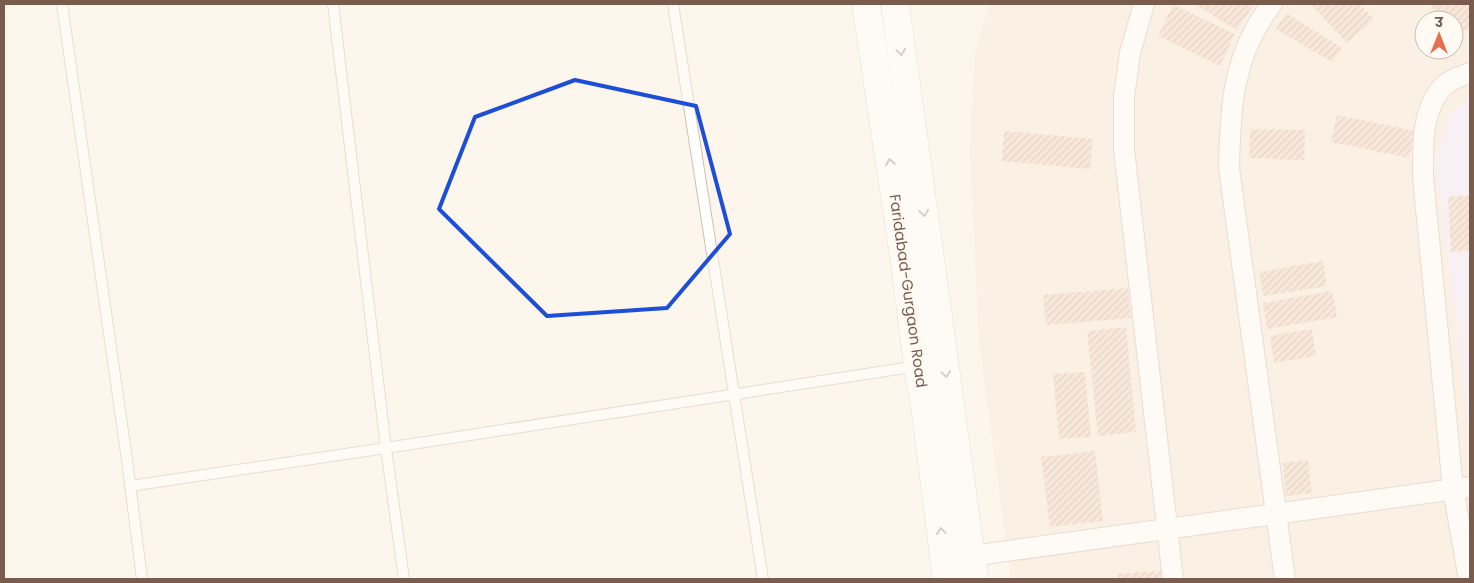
<svg xmlns="http://www.w3.org/2000/svg" width="1474" height="583" font-family="Poppins,'Noto Sans Devanagari',sans-serif">
	<style>
		.residential { fill: #f5e8da; fill-rule: evenodd }
		.education { fill: #f3e8fa }
		.building { fill: url(#building-hatch) }
		.lines { fill: none; stroke-linecap: round; stroke-linejoin: round }
		.service-casing { stroke: #d1beb0; stroke-width: 12 }
		.minor-casing { stroke: #d1beb0; stroke-width: 22 }
		.secondary-casing { stroke: #d6c0b0; stroke-width: 29 }
		.service { stroke: #fff; stroke-width: 10 }
		.minor { stroke: #fff; stroke-width: 20 }
		.secondary { stroke: #fff; stroke-width: 28 }
		.oneway { stroke: #af9d94 }
		.marked { fill: none; stroke: #1d4ed8; stroke-width: 4; stroke-linejoin: round }
		.labels { text-anchor: middle; stroke-width: 5; stroke-linejoin: round; paint-order: stroke }
		.street-label { font-size: 15px; fill: #7a5c4d; stroke: #fffaf3 }
	</style>
	<defs>
		<pattern id="building-hatch" width="6" height="6" patternUnits="userSpaceOnUse" patternTransform="scale(1.25)"><rect width="6" height="6" fill="#f3d5c3"/><path d="M-1 1l2-2M0 6l6-6M5 7l2-2" fill="none" stroke="#cab0a1"/></pattern>
	</defs>
	<rect width="100%" height="100%" fill="#fdf6ec"/>
	<path class="residential" d="M990,4h480v575h-459l-32,-237 -9,-193 5,-98zM1424,20h30v30h-30z"/>
	<path class="education" d="M1469,97h1v341l-35,-277 14,-46z"/>
	<g class="building">
		<path d="M1194,4h53l5,3 -15,23z"/>
		<path d="M1311,4h48l15,15 -27,24z"/>
		<path d="M1438,4h32v26l-16,3v-13h-19l-3,-15z"/>
		<path d="M1173,5l62,29 -15,32 -62,-30z"/>
		<path d="M1286,13l56,35 -10,14 -56,-33z"/>
		<path d="M1337,115l78,16 -6,27 -78,-16z"/>
		<path d="M1250,129l55,1 -1,30 -55,-2z"/>
		<path d="M1004,131l89,8 -3,30 -88,-8z"/>
		<path d="M1470,195v55l-19,2 -3,-55z"/>
		<path d="M1323,261l4,25 -64,10 -4,-24z"/>
		<path d="M1128,288l3,30 -85,7 -3,-30z"/>
		<path d="M1332,291l5,26 -70,12 -4,-26z"/>
		<path d="M1126,327l10,105 -38,4 -11,-105z"/>
		<path d="M1312,329l4,27 -42,7 -4,-27z"/>
		<path d="M1085,372l6,65 -32,2 -6,-65z"/>
		<path d="M1095,451l8,70 -53,6 -9,-70z"/>
		<path d="M1308,460l4,33 -26,3 -3,-33z"/>
		<path d="M1168,570l1,9h-51v-5z"/>
	</g>
	<g class="lines">
		<g class="service-casing">
			<g id="service">
				<path d="M62,4l65,456 15,119"/>
				<path d="M333,4l53,444 18,131"/>
				<path d="M673,4l90,575"/>
				<path d="M130,486l256,-38 532,-82"/>
			</g>
		</g>
		<g class="minor-casing">
			<g id="minor">
				<path d="M1144,4l-14,49 -6,43v54l49,429"/>
				<path d="M1272,4c-39,49 -42,104 -43,164l56,411"/>
				<path d="M971,556l499,-69"/>
				<path d="M1469,579l-16,-90 -30,-312c0,-28 -2,-63 17,-87 7,-9 20,-14 30,-17"/>
			</g>
		</g>
		<g class="secondary-casing">
			<g id="secondary">
				<path d="M866,4l39,259 13,103 7,40 22,173"/>
				<path d="M895,4l79,575"/>
			</g>
		</g>
		<use href="#service" class="service"/>
		<use href="#minor" class="minor"/>
		<use href="#secondary" class="secondary"/>
	</g>
	<defs><path id="oneway-chevron" d="M-2-3.5L2.5 0L-2 3.5" fill="none" stroke-width="1.6" stroke-linecap="round" stroke-linejoin="round" transform="scale(1.25)"/></defs>
	<g class="oneway">
		<use href="#oneway-chevron" transform="translate(901 52) rotate(82)"/>
		<use href="#oneway-chevron" transform="translate(890 162) rotate(-99)"/>
		<use href="#oneway-chevron" transform="translate(924 213) rotate(82)"/>
		<use href="#oneway-chevron" transform="translate(946 374) rotate(82)"/>
		<use href="#oneway-chevron" transform="translate(941 531) rotate(-97)"/>
	</g>
	<path d="M0 0H1474V583H0ZM575,80l121,26 34,128 -63,74 -120,8 -108,-107 36,-92z" fill="#fdf6ec" fill-opacity=".55" fill-rule="evenodd"/>
	<path class="marked" d="M575,80l121,26 34,128 -63,74 -120,8 -108,-107 36,-92z"/>
	<g class="labels">
		<g class="street-label">
			<text transform="translate(908 291) rotate(82)" y="5">Faridabad-Gurgaon Road</text>
		</g>
	</g>
	<rect width="1474" height="583" fill="none" stroke="#7a5c4d" stroke-width="10"/>
	<g transform="translate(1439 35)"><circle r="24" fill="#fffaf3" stroke="#cabbb1"/>
	<path d="M0-4L9 19L0 12L-9 19Z" fill="#e76f51"/>
	<text y="-8" font-size="14" font-weight="bold" text-anchor="middle" fill="#7a5c4d">उ</text>
	</g>
</svg>
